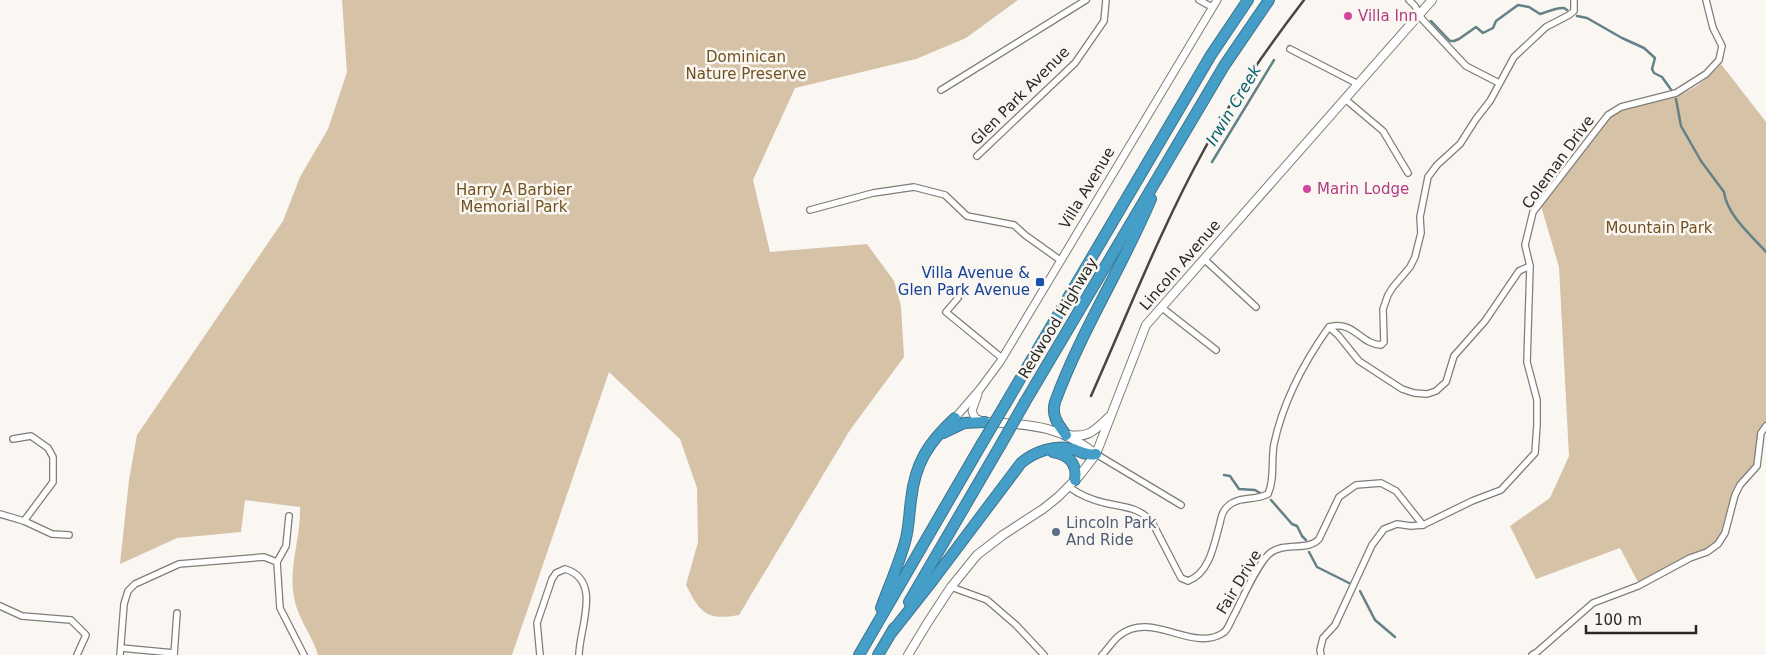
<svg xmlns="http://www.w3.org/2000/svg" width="1766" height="655" font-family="'DejaVu Sans',sans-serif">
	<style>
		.green { fill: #d5c2a7 }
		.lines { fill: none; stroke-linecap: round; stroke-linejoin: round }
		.stream { stroke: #638187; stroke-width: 2.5 }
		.minor-casing { stroke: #807d79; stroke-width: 8 }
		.tertiary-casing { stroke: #807d79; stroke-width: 9 }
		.secondary-casing { stroke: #807d79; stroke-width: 10 }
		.motorway-casing { stroke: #3b758f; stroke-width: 12 }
		.minor { stroke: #fff; stroke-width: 5.5 }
		.tertiary { stroke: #fff; stroke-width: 7 }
		.secondary { stroke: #fff; stroke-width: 8 }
		.motorway { stroke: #459ec7; stroke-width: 10 }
		.rail { stroke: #484644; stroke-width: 2.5 }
		.motorway-bridge-casing { stroke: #3b758f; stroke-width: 12; stroke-linecap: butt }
		.motorway-bridge { stroke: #459ec7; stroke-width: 10 }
		.hotel-dot { fill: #d1479c; stroke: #faf6f1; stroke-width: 2 }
		.transit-dot { fill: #1a4fb4; stroke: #faf6f1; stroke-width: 2 }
		.service-dot { fill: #5c6f8a; stroke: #faf6f1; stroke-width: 2 }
		.labels { text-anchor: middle; stroke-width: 5; stroke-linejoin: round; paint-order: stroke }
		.hotel-label { font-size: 15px; fill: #b23c85; stroke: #faf6f1; text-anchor: start }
		.park-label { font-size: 15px; fill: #70511f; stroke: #faf6f1 }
		.street-label { font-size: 15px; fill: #292826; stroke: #faf6f1 }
		.transit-label { font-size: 15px; fill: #164399; stroke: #faf6f1; text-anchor: end }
		.service-label { font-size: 15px; fill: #4e5e75; stroke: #faf6f1; text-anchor: start }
		.water-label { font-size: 16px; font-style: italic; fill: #05616f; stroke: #faf6f1 }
	</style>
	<rect width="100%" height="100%" fill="#faf6f1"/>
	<g class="green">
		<path d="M342,0h676l-52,38 -50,21 -121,29 -42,92 17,72 97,-8 27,37 7,25 3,51 -54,73 -111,185c-32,6 -39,-2 -53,-30l12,-43 -1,-54 -17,-49 -71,-67 -97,283h-194c-5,-18 -19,-35 -23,-53 -8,-32 6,-63 5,-95l-55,-7 -4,32 -64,6 -57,26 9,-84 8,-45 146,-214 17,-44 28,-48 19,-57z"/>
		<path d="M1721,64l45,58v306l-3,7 -3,26 -21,28 -12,46 -12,12 -53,27 -24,8 -18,-34 -84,31 -26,-53 40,-28 19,-42 -10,-189 -18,-61 62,-82c24,-25 45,-17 74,-28 18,-7 32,-18 44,-32z"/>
	</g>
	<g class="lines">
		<g class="stream">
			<path d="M1577,16l10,2 35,20 22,10 11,10 -3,11 2,4 8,4 10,14"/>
			<path d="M1431,21l19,20h4l5,-2 17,-12 7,6 10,-5 3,-7 22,-16 11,2 11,7c7,-2 17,-7 24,-6l3,2"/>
			<path d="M1676,99l5,27 20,35 23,31c3,23 27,43 42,60"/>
			<path d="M1212,162l62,-102"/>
			<path d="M1224,475l6,1 9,13 16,1 5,3"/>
			<path d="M1271,500l21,24 5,2 5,10 4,4"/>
			<path d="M1309,552l8,15 32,16"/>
			<path d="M1360,591l15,29 20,17"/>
		</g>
		<g class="minor-casing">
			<g id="minor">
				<path d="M1199,0l13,7"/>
				<path d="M1409,0l6,6 7,13 44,47 33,17"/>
				<path d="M1290,49l68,35"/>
				<path d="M941,90l145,-90"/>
				<path d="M1345,99l38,32 25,42"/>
				<path d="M977,156l98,-93 29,-42 2,-21"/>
				<path d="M810,210l63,-17 41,-6 31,8 22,21 47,9 11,10 35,25"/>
				<path d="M1204,259l52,48"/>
				<path d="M958,298l-12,14 56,46"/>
				<path d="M1161,307l55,43"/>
				<path d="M1329,327l9,8 21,26 43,28 12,4 13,1 9,-3 10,-9 8,-26 31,-35 34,-50 11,-5"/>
				<path d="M13,439l18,-3 17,12 5,9v25l-29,39"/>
				<path d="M1096,454l85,51"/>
				<path d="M1069,487c11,8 23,13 36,16 18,4 34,4 47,19l29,56 7,3c22,-8 26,-37 32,-58 1,-6 3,-13 8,-17 10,-10 27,-5 40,-12 7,-15 3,-34 6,-50 9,-42 30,-82 55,-117 25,-7 31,17 52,18l3,-3 -1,-33 5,-14 5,-8 17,-20 5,-10 6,-24 -1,-16 8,-40 9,-12 23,-21 7,-11 9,-14 14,-18 24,-44 32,-30 23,-12 5,-4v-11"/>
				<path d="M0,514l24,7 28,13 17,1"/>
				<path d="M277,562l9,-16 3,-30"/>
				<path d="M951,587l36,13 29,25 28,30"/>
				<path d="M0,606l22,10 49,4 15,15 -9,20"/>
				<path d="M121,648l53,5"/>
				<path d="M120,655l4,-51 4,-13 7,-7 44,-20 85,-7 13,5 3,46 24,47"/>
				<path d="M174,655l3,-42"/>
				<path d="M540,655l-3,-32 15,-44 4,-6 9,-4c38,11 14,60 14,86"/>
				<path d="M1102,655c6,-6 11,-15 18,-20 32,-25 72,18 103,-2 5,-3 7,-11 10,-16 9,-17 23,-51 36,-63 14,-13 39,-2 50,-15l20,-42 17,-12 25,-2 15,8 27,34"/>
				<path d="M1321,655l-1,-5 3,-12 12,-13 37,-80 12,-16 13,-5 14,2 12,-1 49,-24 29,-11 34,-37 2,-28v-25l-10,-38 3,-96 -5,-21 8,-33 75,-97 13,-8 55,-14 30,-19 13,-14 3,-14 -9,-18 -7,-28"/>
				<path d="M1532,655l5,-3 56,-49 45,-17 52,-28 17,-6 11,-8 7,-11 10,-38 5,-10 17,-19 4,-33 5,-7"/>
			</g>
		</g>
		<g class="tertiary-casing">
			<g id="tertiary">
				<path d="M978,394l-6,17 3,7 7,3"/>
				<path d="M955,418l25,-29 20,-27 217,-362"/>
			</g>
		</g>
		<g class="secondary-casing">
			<g id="secondary">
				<path d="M990,422c44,3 69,4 106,32"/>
				<path d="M1069,435c20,3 26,-5 40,-18"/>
				<path d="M908,655l20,-33 23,-35 26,-32 26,-20 40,-26 15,-12 22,-22 16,-21 50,-129 286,-325"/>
			</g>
		</g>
		<g class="motorway-casing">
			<g id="motorway">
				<path d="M1025,402l199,-336 45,-66"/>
				<path d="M1006,403l205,-348 37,-55"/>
				<path d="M943,433l21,-10 21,-1"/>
				<path d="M1066,435c-8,-11 -15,-19 -11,-33 26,-71 67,-134 96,-203"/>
				<path d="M1053,452c15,2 25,12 22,28"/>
				<path d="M909,602l91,-156"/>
				<path d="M881,608c8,-22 18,-44 24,-66 4,-13 4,-28 6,-42 4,-37 17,-57 44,-82"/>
				<path d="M892,632l41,-52 88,-117c13,-11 34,-19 52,-14 8,3 14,7 23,5"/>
				<path d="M859,655l122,-210"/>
				<path d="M878,655l16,-27"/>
			</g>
		</g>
		<use href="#minor" class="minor"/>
		<use href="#tertiary" class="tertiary"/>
		<use href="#secondary" class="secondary"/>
		<use href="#motorway" class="motorway"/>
		<path class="rail" d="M1091,396c37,-83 70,-168 114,-248 28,-52 63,-101 99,-148"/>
		<g class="motorway-bridge-casing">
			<g id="motorway-bridge">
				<path d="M981,445l25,-42"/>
				<path d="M1000,446l25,-44"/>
			</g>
		</g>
		<use href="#motorway-bridge" class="motorway-bridge"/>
	</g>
	<g class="hotel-dot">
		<circle cx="1348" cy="16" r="5"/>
		<circle cx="1307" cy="189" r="5"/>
	</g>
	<rect class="transit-dot" x="1035" y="277" width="10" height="10" rx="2.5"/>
	<circle class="service-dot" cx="1056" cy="532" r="5"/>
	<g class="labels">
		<g class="hotel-label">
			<text x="1358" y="21">Villa Inn</text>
			<text x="1317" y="194">Marin Lodge</text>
		</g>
		<g class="park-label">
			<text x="746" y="62">Dominican<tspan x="746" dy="17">Nature Preserve</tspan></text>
			<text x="514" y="195">Harry A Barbier<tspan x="514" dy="17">Memorial Park</tspan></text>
			<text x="1659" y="233">Mountain Park</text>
		</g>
		<g class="street-label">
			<text transform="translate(1020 96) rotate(-45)" y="5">Glen Park Avenue</text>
			<text transform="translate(1558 162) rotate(-54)" y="5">Coleman Drive</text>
			<text transform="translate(1087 188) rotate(-59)" y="5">Villa Avenue</text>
			<text transform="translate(1180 265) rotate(-49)" y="5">Lincoln Avenue</text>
			<text transform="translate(1058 318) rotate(-59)" y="5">Redwood Highway</text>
			<text transform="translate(1239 582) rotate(-59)" y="5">Fair Drive</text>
		</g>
		<g class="transit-label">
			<text x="1030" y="278">Villa Avenue &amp;<tspan x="1030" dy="17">Glen Park Avenue</tspan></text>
		</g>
		<g class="service-label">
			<text x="1066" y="528">Lincoln Park<tspan x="1066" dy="17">And Ride</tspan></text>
		</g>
		<g class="water-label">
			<text transform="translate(1233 105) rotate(-59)" y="6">Irwin Creek</text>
		</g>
	</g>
	<path d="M1586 625v8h110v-8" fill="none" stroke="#292826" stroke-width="2.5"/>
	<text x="1594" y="625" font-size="15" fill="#292826" stroke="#faf6f1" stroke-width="4" paint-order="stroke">100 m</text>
</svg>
